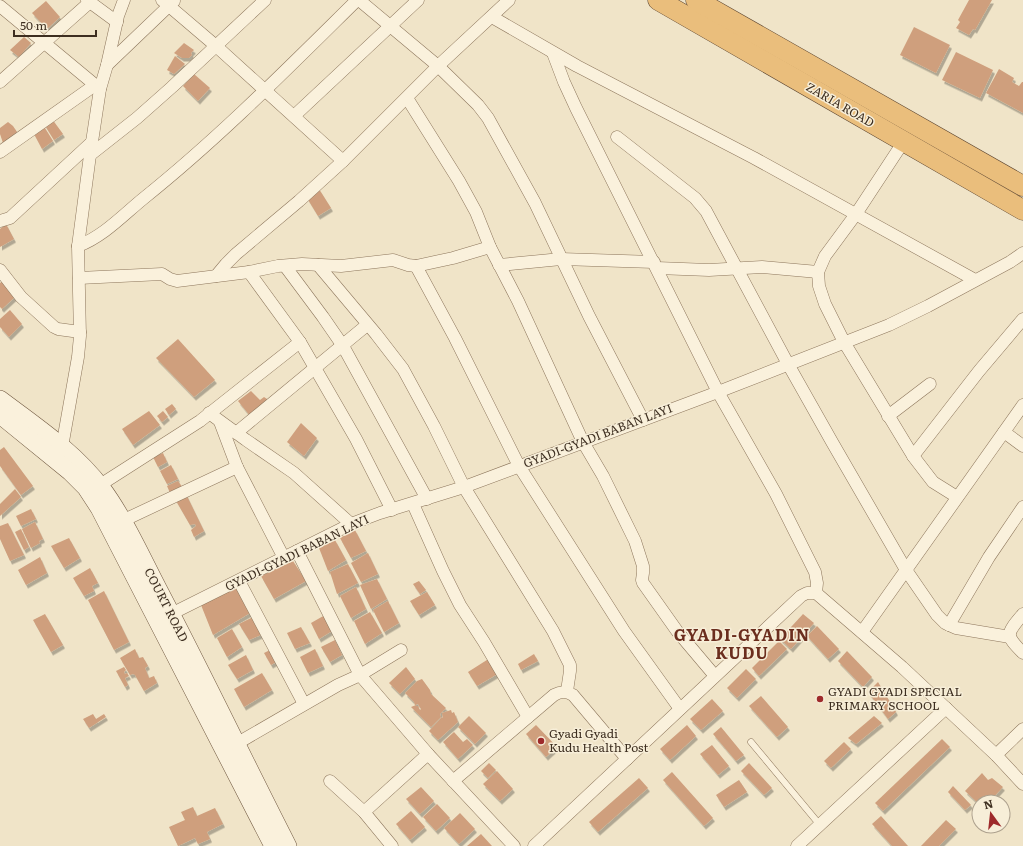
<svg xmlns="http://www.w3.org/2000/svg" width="1023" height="846" font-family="Literata,serif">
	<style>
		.building { fill: #cf9f7d; filter: url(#shadow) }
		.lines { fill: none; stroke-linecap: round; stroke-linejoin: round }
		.service-casing { stroke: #8d765c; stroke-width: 7 }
		.minor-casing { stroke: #8d765c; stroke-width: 13 }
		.secondary-casing { stroke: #6f573f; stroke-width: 18 }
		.trunk-casing { stroke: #5b4430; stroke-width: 21 }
		.service { stroke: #faf1dc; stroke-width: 6 }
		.minor { stroke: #faf1dc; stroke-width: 12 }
		.secondary { stroke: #faf1dc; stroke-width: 17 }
		.trunk { stroke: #eabe7c; stroke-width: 20 }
		.poi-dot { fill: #9e2a2b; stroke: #f7eed8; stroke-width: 1.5 }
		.labels { text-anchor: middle; stroke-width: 3; stroke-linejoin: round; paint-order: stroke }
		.street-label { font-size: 12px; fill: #3d2e20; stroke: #f7eed8 }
		.poi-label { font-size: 12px; fill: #3d2e20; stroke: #f7eed8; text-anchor: start }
		.district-label { font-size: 16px; font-weight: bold; letter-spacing: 1px; fill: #6b2e1e; stroke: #f7eed8 }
	</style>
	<defs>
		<filter id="shadow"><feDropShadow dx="2" dy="3.5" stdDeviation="0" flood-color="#0004"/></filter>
	</defs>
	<rect width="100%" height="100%" fill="#f0e4c8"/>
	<g class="building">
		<path d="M969,0h23l-17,30 -2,-1 -4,6 -13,-7 4,-6 -2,-2z"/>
		<path d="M46,1l14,16 -13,12 -15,-16z"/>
		<path d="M914,27l36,18 -14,28 -36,-18z"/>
		<path d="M24,37l7,6 -12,14 -9,-7z"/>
		<path d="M184,43l10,7 -3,3 1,2 -3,3h-7l-8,-5z"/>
		<path d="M956,52l37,18 -13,28 -38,-18z"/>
		<path d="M175,56l10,8 -11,10 -7,-4z"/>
		<path d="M999,69l15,9 -2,4 7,4 3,-4h1v31l-37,-20z"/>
		<path d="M194,74l16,14 -12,13 -15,-15z"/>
		<path d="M52,119l11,15 -9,6 -10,-16z"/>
		<path d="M8,122l5,4 4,6 -14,11 -3,-9v-6z"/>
		<path d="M43,125l10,16 -11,8 -9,-17z"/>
		<path d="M319,189l12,19 -13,8 -11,-18z"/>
		<path d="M6,224l8,15 -14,8v-18z"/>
		<path d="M3,281l13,15 -14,13 -2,-2v-24z"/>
		<path d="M10,310l12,14 -13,13 -9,-10v-8z"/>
		<path d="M178,339l37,41 -21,17 -38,-39z"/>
		<path d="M251,391l9,9 4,-3 6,4 -19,16 -13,-16z"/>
		<path d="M172,404l4,5 -7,6 -4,-6z"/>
		<path d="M149,411l11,14 -27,20 -11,-16z"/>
		<path d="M163,411l5,6 -6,5 -5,-6z"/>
		<path d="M301,423l16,15 -13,18 -17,-14z"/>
		<path d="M4,447l29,39 -12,9 -21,-29v-16z"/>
		<path d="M163,453l4,9 -9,5 -5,-10z"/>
		<path d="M171,465l7,14 -11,5 -7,-13z"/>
		<path d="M178,481l5,7 -12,7 -4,-9z"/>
		<path d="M15,489l6,8 -21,19v-12z"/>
		<path d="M186,494l18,37 -10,6 -3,-7 5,-4 -1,-2 -5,1 -15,-26z"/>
		<path d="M31,509l5,10 -15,7 -5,-10z"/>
		<path d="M35,522l8,17 -4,2 1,2 -9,5 -9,-19z"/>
		<path d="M8,523l16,32 -14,6 -10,-22v-13z"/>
		<path d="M21,529l8,18 -5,3 -9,-18z"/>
		<path d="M355,530l11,21 -15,7 -11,-20z"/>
		<path d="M69,538l11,20 -16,10 -13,-22z"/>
		<path d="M335,540l11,20 -18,11 -9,-23z"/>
		<path d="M368,553l10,21 -17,8 -10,-19z"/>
		<path d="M40,557l7,16 -21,12 -8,-15z"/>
		<path d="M293,561l13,20 -32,18 -13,-23z"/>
		<path d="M348,564l10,19 -21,11 -7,-22z"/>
		<path d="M90,568l8,15 -6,3 2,5 -10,5 -11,-18z"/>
		<path d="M377,579l10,20 -16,10 -11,-24z"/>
		<path d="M419,581l7,9 -6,4 -7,-10z"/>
		<path d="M237,587l13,26 -37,22 -12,-30z"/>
		<path d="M356,587l10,22 -15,9 -11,-22z"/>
		<path d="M104,591l25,51 -15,8 -26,-50z"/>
		<path d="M427,592l8,13 -16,10 -9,-14z"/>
		<path d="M388,601l11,22 -15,9 -11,-22z"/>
		<path d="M370,612l12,21 -17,11 -11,-23z"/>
		<path d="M45,614l18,31 -12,7 -18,-32z"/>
		<path d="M803,614l11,9 -23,26 -11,-10z"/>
		<path d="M325,615l7,16 -13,8 -8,-16z"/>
		<path d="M253,617l10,17 -14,6 -10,-16z"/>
		<path d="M817,626l22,23 -11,10 -21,-23z"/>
		<path d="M301,627l9,16 -15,6 -8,-16z"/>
		<path d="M232,629l10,18 -15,10 -10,-19z"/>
		<path d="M335,640l7,15 -12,7 -9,-15z"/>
		<path d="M779,641l8,8 -28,27 -7,-8z"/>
		<path d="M135,649l4,9 4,-1 5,9 -3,2 4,10 5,-2 3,7 -13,8 -9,-16 -2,-1 -3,1 -10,-17z"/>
		<path d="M272,649l6,12 -7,4 -7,-12z"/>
		<path d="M315,649l8,17 -15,7 -8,-16z"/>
		<path d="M847,651l25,26 -9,10 -25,-26z"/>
		<path d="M534,654l4,7 -17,9 -3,-6z"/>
		<path d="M246,655l7,15 -16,9 -9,-14z"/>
		<path d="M490,658l9,15 -22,13 -9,-14z"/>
		<path d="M124,667l2,3 -2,2 1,2 2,-1 2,3 -4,2 3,7 -3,2 -9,-16z"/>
		<path d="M406,667l9,12 -15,15 -11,-11z"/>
		<path d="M746,669l10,10 -19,19 -10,-10z"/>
		<path d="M262,673l10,17 -28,17 -10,-18z"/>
		<path d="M422,679l8,11 1,4 15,14 -6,6 1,3 -10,10 -20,-20 5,-2v1h2l2,4 1,-1 -3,-5 -3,1 -1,-3 -9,-9 12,-12z"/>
		<path d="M878,682l18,30 -8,7 -20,-27z"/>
		<path d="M761,696l27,31 -11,10 -28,-31z"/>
		<path d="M712,699l11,12 -22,19 -11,-11z"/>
		<path d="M451,710l1,3 2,-1 4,10 -20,18 -9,-9 13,-14 1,1 -1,-5z"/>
		<path d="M93,714l3,5 8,-5 2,3 -17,11 -6,-9z"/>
		<path d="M469,716l17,17 -11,11 -17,-17z"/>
		<path d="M874,716l8,7 -26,21 -8,-6z"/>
		<path d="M536,725l21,22 -11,10 -20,-23z"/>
		<path d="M687,725l9,11 -26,24 -10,-11z"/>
		<path d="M721,727l23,28 -8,6 -23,-27z"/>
		<path d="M454,732l9,10 4,-3 6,6 -15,14 -15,-17z"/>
		<path d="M942,739l8,8 -67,64 -8,-8z"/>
		<path d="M844,742l7,7 -20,19 -7,-7z"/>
		<path d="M712,745l17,21 -11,9 -18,-21z"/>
		<path d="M489,763l7,7 -8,8 -7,-7z"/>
		<path d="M749,763l23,25 -8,7 -23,-24z"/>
		<path d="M497,771l16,18 -13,12 -17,-17z"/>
		<path d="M672,772l41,46 -9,8 -41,-46z"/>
		<path d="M982,773l6,7 4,-2 11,9 -14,15h-10v2l-14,-13z"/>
		<path d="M639,778l9,10 -50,44 -9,-10z"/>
		<path d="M739,780l8,12 -23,15 -8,-12z"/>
		<path d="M953,786l18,19 -6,5 -17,-18z"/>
		<path d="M421,787l13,14 -14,13 -14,-15z"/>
		<path d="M437,804l13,14 -14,13 -13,-14z"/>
		<path d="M193,807l4,9 18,-8 8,16 -16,8 3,7 -12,5 -3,-6 -17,8 -9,-19 16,-7 -4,-8z"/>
		<path d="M411,811l14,16 -15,13 -14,-16z"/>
		<path d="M460,813l15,16 -16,15 -15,-16z"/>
		<path d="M881,816l27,30h-16l-20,-22z"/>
		<path d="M946,820l10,9 -17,17h-18z"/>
		<path d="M481,834l11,12h-25z"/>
	</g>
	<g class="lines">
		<g class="service-casing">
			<path id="service" d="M751,742l69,83"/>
		</g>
		<g class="minor-casing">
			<g id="minor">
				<path d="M87,0l30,22"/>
				<path d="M162,0l54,46 127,115"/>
				<path d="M359,0l79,66 40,39 10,13 47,85 54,113 54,104"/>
				<path d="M0,6l100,83"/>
				<path d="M492,17l85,49 177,92 221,122"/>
				<path d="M553,53l11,29 12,26 142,284 58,102 39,78 2,11 -1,10"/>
				<path d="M107,65l67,-64"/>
				<path d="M0,82l90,-80"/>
				<path d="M407,98l52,83 17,31 14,35 28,54 65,141 20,34 32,65 8,25v7l-1,7 1,3 34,48 38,45"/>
				<path d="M294,116l124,-116"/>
				<path d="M617,137l78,61 11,13 82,153 44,78 74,128 31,45 8,8 11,5 54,9"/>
				<path d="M904,141l-48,73 -31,42 -7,16 1,14 6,18 19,38 69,114 20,26 24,15"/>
				<path d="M0,152l95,-67"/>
				<path d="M90,155l47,-37 35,-31 93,-87"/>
				<path d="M0,221l10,-3 81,-75"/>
				<path d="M78,246c26,-10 45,-31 66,-48 76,-61 144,-130 213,-198"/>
				<path d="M318,265l58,69 27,35 31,57 30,61 89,144 17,34v6l-3,20"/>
				<path d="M499,265l62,-6 93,3"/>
				<path d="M285,266l38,51 20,29 84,153"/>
				<path d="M416,266l39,72 64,128 105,165 56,78"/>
				<path d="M657,268l52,2 53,-3 56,5"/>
				<path d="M0,270l21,27 33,30 4,2 22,3"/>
				<path d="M249,272l51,70 56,97 36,71"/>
				<path d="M216,276l10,-12 10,-10 63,-53 44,-40 95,-95 71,-66"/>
				<path d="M79,278l83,-4 8,5 7,2 72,-9 29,-6 24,-2 39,2 52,-6 15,5 8,1 37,-8 37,-11"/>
				<path d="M209,413l37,27 48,33 57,51"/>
				<path d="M888,416l42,-32"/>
				<path d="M220,422l17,45 47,91"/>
				<path d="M1004,432l19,14"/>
				<path d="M236,433l131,-108"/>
				<path d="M62,447l16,-90 2,-21 -2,-90 12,-91 10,-66 7,-24 11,-49 6,-16"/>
				<path d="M913,456l66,-85 44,-52"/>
				<path d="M100,485l100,-64 100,-79"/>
				<path d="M413,504l30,67 17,34 24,37 44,75"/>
				<path d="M122,521l115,-54"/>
				<path d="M297,551l63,124 41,-25"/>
				<path d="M239,581l65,123"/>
				<path d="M171,614l180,-90 29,-11 84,-26 254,-95 171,-67 39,-19 82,-44 13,-9"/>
				<path d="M1023,614c-17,20 -18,21 0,39"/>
				<path d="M949,625l40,-68 34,-50"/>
				<path d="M862,632l161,-227"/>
				<path d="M236,744l102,-59 22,-10 68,79 86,92"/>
				<path d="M996,755l27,-26"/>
				<path d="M330,781l34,31 28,34"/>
				<path d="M453,781l101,-86c7,-4 12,-4 19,0l54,64"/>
				<path d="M364,812l64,-58"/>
				<path d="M534,846l267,-250 6,-3h9l86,74 94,88 27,29"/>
				<path d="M797,846l149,-138"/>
			</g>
		</g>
		<g class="secondary-casing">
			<g id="secondary">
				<path d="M0,399c36,27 75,53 102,89 23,31 41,72 59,106 44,84 84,168 127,252"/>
				<path d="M0,415l70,57 16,16 13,20 174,338"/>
			</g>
		</g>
		<g class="trunk-casing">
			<g id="trunk">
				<path d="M658,0l365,210"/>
				<path d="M696,0l327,186"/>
			</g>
		</g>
		<use href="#service" class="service"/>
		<use href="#minor" class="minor"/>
		<use href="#secondary" class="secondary"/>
		<use href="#trunk" class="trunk"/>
	</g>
	<g class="poi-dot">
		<circle cx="820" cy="699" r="4"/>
		<circle cx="541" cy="741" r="4"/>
	</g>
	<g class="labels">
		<g class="street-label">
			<text transform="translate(840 105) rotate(30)" y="4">ZARIA ROAD</text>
			<text transform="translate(598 436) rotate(-21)" y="4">GYADI-GYADI BABAN LAYI</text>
			<text transform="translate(297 553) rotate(-26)" y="4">GYADI-GYADI BABAN LAYI</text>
			<text transform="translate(166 605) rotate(63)" y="4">COURT ROAD</text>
		</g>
		<g class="poi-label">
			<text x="828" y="696">GYADI GYADI SPECIAL<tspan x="828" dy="14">PRIMARY SCHOOL</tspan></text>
			<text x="549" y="738">Gyadi Gyadi<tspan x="549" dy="14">Kudu Health Post</tspan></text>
		</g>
		<g class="district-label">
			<text x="742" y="641">GYADI-GYADIN<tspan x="742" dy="18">KUDU</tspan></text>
		</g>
	</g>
	<g transform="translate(991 814) rotate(345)"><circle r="19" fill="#f7eed8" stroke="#ada18e"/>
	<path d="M0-3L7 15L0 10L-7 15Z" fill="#9e2a2b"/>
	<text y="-6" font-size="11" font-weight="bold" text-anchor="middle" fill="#3d2e20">N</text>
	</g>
	<path d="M14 30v6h82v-6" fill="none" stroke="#3d2e20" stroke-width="2"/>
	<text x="20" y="30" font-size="12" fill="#3d2e20" stroke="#f7eed8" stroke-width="3" paint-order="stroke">50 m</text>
</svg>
